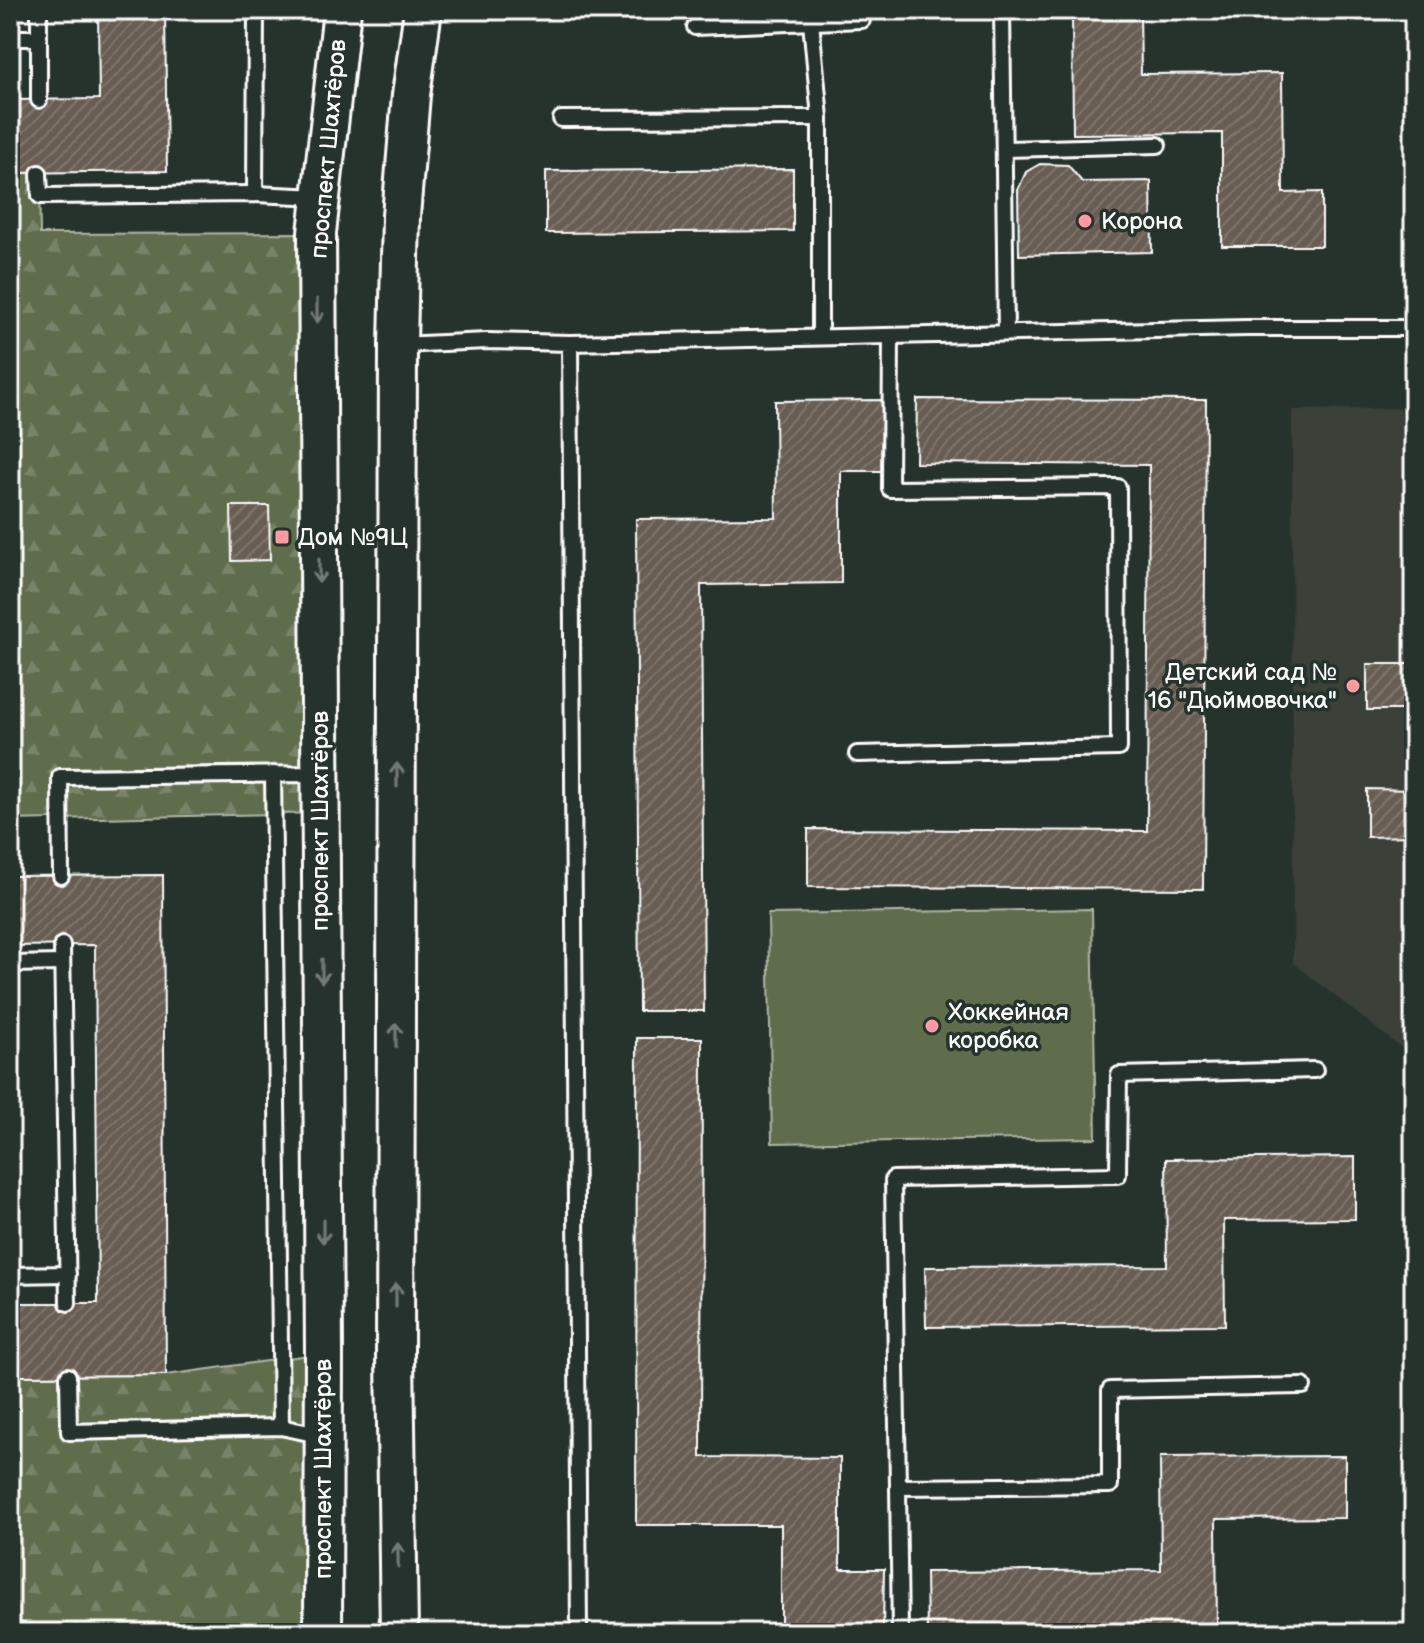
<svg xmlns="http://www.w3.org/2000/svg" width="1424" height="1643" font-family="'Balsamiq Sans',sans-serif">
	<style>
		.built { fill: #3a4038 }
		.forest { fill: url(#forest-firs); stroke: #b0b6a6; stroke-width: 2 }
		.garden { fill: #606d4e; stroke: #b0b6a6; stroke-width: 2 }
		.building { fill: url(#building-hatch); stroke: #fff; stroke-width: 2 }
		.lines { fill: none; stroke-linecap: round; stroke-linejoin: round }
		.lane-casing { stroke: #fff; stroke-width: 20 }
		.secondary-casing { stroke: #fff; stroke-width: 42 }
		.lane { stroke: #26332d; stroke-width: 14 }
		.secondary { stroke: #26332d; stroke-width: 36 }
		.oneway { stroke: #727a76 }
		.poi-dot { fill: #ff9aa2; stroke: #26332d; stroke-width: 3 }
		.labels { text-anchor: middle; stroke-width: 7; stroke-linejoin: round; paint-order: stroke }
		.street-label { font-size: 24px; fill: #fff; stroke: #26332d }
		.poi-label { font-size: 24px; fill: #fff; stroke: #26332d; text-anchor: start }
	</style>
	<defs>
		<pattern id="forest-firs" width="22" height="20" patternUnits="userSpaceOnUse" patternTransform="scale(2)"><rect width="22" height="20" fill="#606d4e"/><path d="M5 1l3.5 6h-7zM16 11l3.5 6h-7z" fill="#788369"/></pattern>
		<pattern id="building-hatch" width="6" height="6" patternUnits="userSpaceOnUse" patternTransform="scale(2)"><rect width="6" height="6" fill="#685d53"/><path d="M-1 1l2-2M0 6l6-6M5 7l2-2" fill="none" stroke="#7f756d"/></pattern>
	</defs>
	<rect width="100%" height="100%" fill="#26332d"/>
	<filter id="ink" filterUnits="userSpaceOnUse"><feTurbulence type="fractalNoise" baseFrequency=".0125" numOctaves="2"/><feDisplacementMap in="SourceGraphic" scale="16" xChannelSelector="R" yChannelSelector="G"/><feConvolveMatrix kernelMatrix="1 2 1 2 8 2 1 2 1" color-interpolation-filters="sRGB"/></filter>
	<g filter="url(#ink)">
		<path class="built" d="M1414,408v643h-9l-112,-88 -1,-553z"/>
		<g class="forest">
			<path d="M10,173h29l1,61 277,-1 3,580 -310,7z"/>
			<path d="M324,1353l-1,280h-313v-257l156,-1z"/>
		</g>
		<path class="garden" d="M1092,909l4,229 -324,5 -4,-229z"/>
		<g class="building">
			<path d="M98,10h67l2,161 -157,2v-73l89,-1z"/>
			<path d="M1072,10h68l1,64 141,-1 1,120 39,-1v54h-100v-113l-149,1z"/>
			<path d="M1040,164l28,1 14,17 69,-1 1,71 -133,3 -1,-65 8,-18z"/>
			<path d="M793,169v62l-247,2v-62z"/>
			<path d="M917,399l289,1 -3,489 -395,-2v-58l339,2 2,-366 -233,-2z"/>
			<path d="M883,400l1,71h-43v112l-140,2 3,426h-65l-3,-492 140,-1 -1,-117z"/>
			<path d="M231,506h38l1,54 -38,1z"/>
			<rect x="1367" y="664" width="47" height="46"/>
			<path d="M1367,789l47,1v46l-47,1z"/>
			<path d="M163,875l3,500 -156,1v-73h88l-3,-358 -85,1v-70z"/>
			<path d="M637,1038h65l-1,419 139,1v111h44l-1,64h-102v-108h-145z"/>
			<path d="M1355,1157v62l-131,1 1,105 -299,2 -1,-60 242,-1 -1,-107z"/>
			<path d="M1345,1456v62l-129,1 1,112 -290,2 -1,-61 235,-2 -1,-113z"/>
		</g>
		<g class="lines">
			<g class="lane-casing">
				<g id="lane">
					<path d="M39,10v90"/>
					<path d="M1002,10l4,323"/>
					<path d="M811,22l9,96v219"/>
					<path d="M695,27l167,-7"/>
					<path d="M10,38h29"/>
					<path d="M561,119l259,-1"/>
					<path d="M1004,149l154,-4"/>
					<path d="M39,173l1,23 215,-2 65,3"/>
					<path d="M255,194l1,-184"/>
					<path d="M570,343l677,-15h167"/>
					<path d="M399,345l88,-4 83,2 9,1290"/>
					<path d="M857,754l262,-6 -1,-261 -228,2 1,-153"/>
					<path d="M273,774l8,653"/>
					<path d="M61,876l-1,-99 259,-3"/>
					<path d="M62,945l6,358"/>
					<path d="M10,964l52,-1"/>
					<path d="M10,1275l58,-1"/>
					<path d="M68,1376l1,56 212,-5 42,9"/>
					<path d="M898,1487l-5,-308 225,-4 1,-100 196,-5"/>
					<path d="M900,1633l-2,-146 212,-2v-95l193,-4"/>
				</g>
			</g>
			<g class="secondary-casing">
				<g id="secondary">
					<path d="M323,1633l1,-280 -7,-1120 25,-223"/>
					<path d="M399,1633l-4,-278 3,-1010 3,-129 10,-121 12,-85"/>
				</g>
			</g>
			<use href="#lane" class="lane"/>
			<use href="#secondary" class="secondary"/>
		</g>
		<defs><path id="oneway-shaft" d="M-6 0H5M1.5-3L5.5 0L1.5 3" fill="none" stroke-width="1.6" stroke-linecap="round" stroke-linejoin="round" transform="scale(2)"/></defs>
		<g class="oneway">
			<use href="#oneway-shaft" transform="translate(317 311) rotate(90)"/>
			<use href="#oneway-shaft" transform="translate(319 571) rotate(90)"/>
			<use href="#oneway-shaft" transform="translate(397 775) rotate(-90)"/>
			<use href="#oneway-shaft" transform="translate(322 971) rotate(90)"/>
			<use href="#oneway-shaft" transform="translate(396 1035) rotate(-90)"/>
			<use href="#oneway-shaft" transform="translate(323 1231) rotate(90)"/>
			<use href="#oneway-shaft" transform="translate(396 1295) rotate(-90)"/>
			<use href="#oneway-shaft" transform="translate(398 1555) rotate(-91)"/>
		</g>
	</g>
	<g class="poi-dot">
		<circle cx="1085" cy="221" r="8"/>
		<rect x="274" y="529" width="16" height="16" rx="4"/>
		<circle cx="1353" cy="686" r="8"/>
		<circle cx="932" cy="1026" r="8"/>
	</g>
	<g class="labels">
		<g class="street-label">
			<text transform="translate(328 149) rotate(-85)" y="8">проспект Шахтёров</text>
			<text transform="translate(320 821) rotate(-90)" y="8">проспект Шахтёров</text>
			<text transform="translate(323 1469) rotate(-90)" y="8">проспект Шахтёров</text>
		</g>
		<g class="poi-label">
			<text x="1101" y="229">Корона</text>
			<text x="298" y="545">Дом №9Ц</text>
			<text x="1337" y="680" text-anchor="end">Детский сад №<tspan x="1337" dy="28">16 "Дюймовочка"</tspan></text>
			<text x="948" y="1020">Хоккейная<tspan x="948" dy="28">коробка</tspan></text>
		</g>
	</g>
	<rect width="1424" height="1643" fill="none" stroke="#26332d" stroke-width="40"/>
	<rect x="20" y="20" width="1384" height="1603" fill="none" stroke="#fff" stroke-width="3" filter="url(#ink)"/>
</svg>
